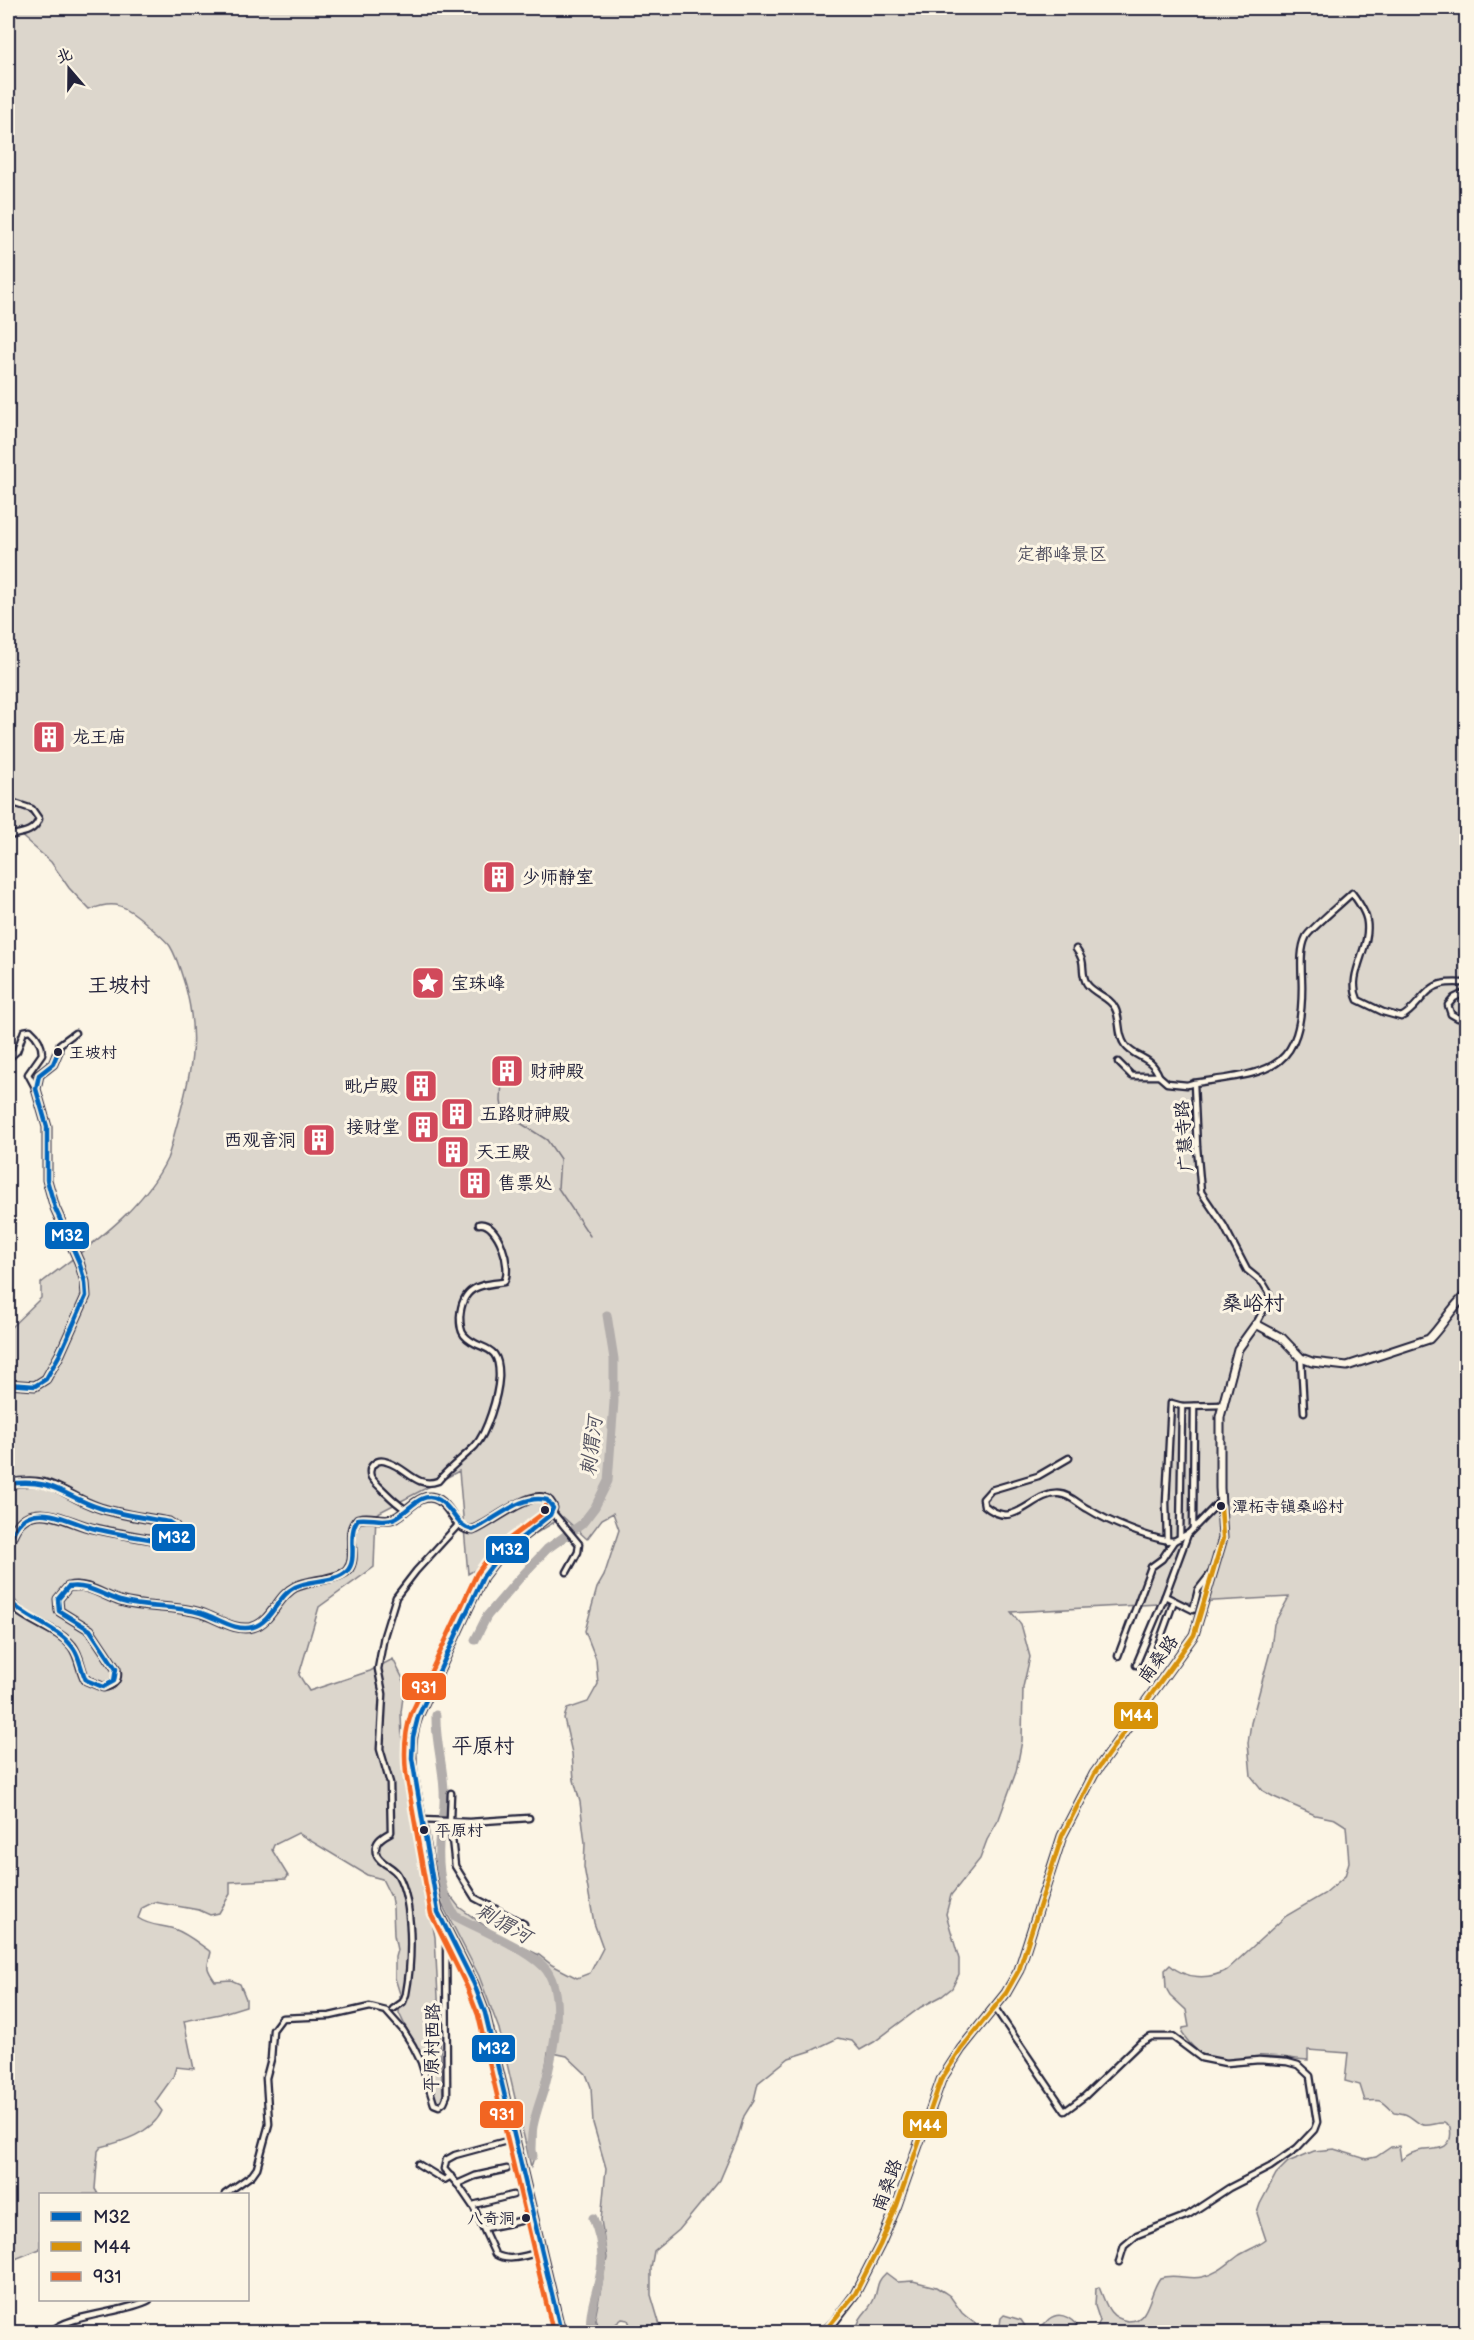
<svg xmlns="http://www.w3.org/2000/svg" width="1474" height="2340" font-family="'Balsamiq Sans','LXGW WenKai TC',sans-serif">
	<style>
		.green { fill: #dcd6cc; stroke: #7f7c84; stroke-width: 1.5 }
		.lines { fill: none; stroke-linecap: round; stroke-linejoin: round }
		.stream { stroke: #78757e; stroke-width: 1.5 }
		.river { stroke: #b2adab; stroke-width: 9 }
		.street-casing { stroke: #22223b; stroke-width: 9 }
		.secondary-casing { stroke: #22223b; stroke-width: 11 }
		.street { stroke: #fcf5e5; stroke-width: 4.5 }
		.secondary { stroke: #fcf5e5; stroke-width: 7 }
		.bus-1-casing { stroke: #fcf5e5; stroke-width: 9 }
		.bus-2-casing { stroke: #fcf5e5; stroke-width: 9 }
		.bus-3-casing { stroke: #fcf5e5; stroke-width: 9 }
		.bus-1 { stroke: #0065bd; stroke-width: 4.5 }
		.bus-2 { stroke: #d79209; stroke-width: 4.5 }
		.bus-3 { stroke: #f26522; stroke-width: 4.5 }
		.bus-dot { fill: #22223b; stroke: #fcf5e5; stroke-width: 2 }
		.labels { text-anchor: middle; stroke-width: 6; stroke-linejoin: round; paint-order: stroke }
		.bus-label { font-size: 16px; fill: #22223b; stroke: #fcf5e5; text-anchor: start }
		.park-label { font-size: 18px; fill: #504f5f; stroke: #fcf5e5 }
		.poi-label { font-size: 18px; fill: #22223b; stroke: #fcf5e5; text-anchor: start }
		.street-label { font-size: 18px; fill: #22223b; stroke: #fcf5e5 }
		.water-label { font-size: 20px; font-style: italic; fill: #545362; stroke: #fcf5e5 }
		.quarter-label { font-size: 21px; fill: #22223b; stroke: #fcf5e5 }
		.line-badge { stroke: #fcf5e5; stroke-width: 2 }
		.badge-label { font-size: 16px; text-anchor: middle; font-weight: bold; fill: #fff }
	</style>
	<rect width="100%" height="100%" fill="#fcf5e5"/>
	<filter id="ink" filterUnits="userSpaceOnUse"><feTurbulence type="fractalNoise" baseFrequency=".0167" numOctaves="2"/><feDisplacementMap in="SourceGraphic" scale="12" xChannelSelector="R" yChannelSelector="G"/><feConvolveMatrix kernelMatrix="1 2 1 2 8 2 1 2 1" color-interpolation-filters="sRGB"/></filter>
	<g filter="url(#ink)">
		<g class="green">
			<path d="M8,8h1458v2324h-372l6,-11 -5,-15 1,-18 3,-1c7,17 9,31 29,34 8,0 12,-2 16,-8 7,-11 8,-24 16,-35 14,-5 28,2 42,-1 15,-3 24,-12 36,-21 9,-6 19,-9 28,-16l-9,-27 3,-9 16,-30 12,-12 26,-11 20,-2 32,10 10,-2 15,-10 8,-1 2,14c6,-5 14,-9 22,-10 17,-1 31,-1 27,-23l-6,-4c-8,-1 -17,5 -24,1 -12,-8 -10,-10 -26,-12 -13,-11 -9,-13 -29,-11l-5,-16 -15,-4 3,-28 -40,-3v10c-14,-1 -28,-4 -42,-4 -38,2 -58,16 -84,-23l1,-5 6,-1 -3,-17 -16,-15 -4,-7 -1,-18 5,-5c15,14 39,15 57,5l59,-54 38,-22 21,-18 4,-14 -3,-36 -11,-7 -20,-4 -41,-18 -11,-6 -12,-15 -3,-33 3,-20 20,-75 3,-24 15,-27 -278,15 10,12 9,33 -7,30 -1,54 -6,31 -17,47 -12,21 -7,19 -29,36 -5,19 13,45v15l-7,14 -10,8 -21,11 -47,35 -14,8 -8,-9 -14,-3 -27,13 -22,7 -31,25 -4,17 -10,16 -7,24 -17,40 -41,50 -25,21 -3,17v27l11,37h-29l-5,-12 -6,-1 -9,7 -15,4 -3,-12 12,-60 -6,-38 5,-52 -13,-45 -2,-36 -5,-13 -19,-18 -19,-4c-2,20 -9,39 -12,59 -2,21 3,36 -5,56l-32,-138 -20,-53 -38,-74 1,-7 6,-2 11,14 37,27 43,21 13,10 25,13 13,-5 13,-25 -9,-25 -10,-56 1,-24 -5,-41 -6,-22 -2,-27 -8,-35 3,-9 21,-7 10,-18 -2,-25 -11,-28 12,-43 7,-12 15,-46 -6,-17 -11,6 -15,20 -24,-22 -95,57 -9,-103 -83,43 -2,53 -55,40 -20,68 10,16 61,-20 23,-12 12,24 -4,29 2,62 32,163 8,159 -4,7 -4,-4 -22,-57 -14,-29 1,-19 -5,-16v-21l2,-7 -3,-15 -1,-27 -2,-11 -9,-18 -15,-4 -69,-42 -24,12 -2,5 16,26 -2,3 -56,3v12l-11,19 -9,2 -11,-5 -45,-8 -12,6 -4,10c11,8 23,7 36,11 14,5 25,15 37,23 -3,15 -7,13 4,29l16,-1 9,4 6,15v7l-26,8 -36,7 10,48 -18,-2 -3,10 -18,25 7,9c-10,22 -41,31 -61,36l-3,4 -3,38 3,5h-58v55l-32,13v-932l33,-32v-15c46,-36 100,-70 126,-124 4,-10 6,-21 9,-31 15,-53 24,-89 9,-143 -4,-13 -8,-28 -15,-39 -6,-8 -16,-15 -23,-22 -20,-18 -32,-25 -57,-14l-21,-22 -18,-26 -33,-29 -10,3z"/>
			<path d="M886,2273l12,9 15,-1 23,6 8,5 6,4 12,17 23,19h-129c3,-19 12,-19 18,-33 5,-12 1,-16 12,-26z"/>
			<path d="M1004,2315l17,5 6,9 7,3c6,-3 10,-8 15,-13 13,-10 26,2 32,13h-82l2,-14z"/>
		</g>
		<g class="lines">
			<path class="stream" d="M502,1077l-1,24 2,11 44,28 13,19 -2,29 32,48"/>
			<g class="river">
				<path d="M475,1640l12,-24 31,-36 29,-31 35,-25 13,-17 13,-26 6,-79v-43l-7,-44"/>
				<path d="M436,1715c-1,30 10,58 8,88 0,9 -3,18 -4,28 -3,28 -1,61 15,85 24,13 70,32 88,50 25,25 9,93 1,123 -7,22 -16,43 -11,67"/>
				<path d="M591,2332c-3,-21 7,-41 10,-62 3,-18 -1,-35 -8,-52"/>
			</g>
			<g class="street-casing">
				<g id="street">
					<path d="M8,801l24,8 7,10c-5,14 -18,14 -31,17"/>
					<path d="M1076,949c12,15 3,22 11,35 7,10 23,13 28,24 6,11 2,27 10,37 10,14 26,10 34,31"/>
					<path d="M1466,992l-12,6 -6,7 3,9 7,4 8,-1"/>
					<path d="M58,1052l2,-8 15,-11"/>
					<path d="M8,1059l9,-8 7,-20 6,-1c7,6 12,15 12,24l-14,20 8,15"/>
					<path d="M1118,1062l14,14h27l8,7 20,2 7,-2"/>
					<path d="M1256,1324l13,-24v-7l-6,-10 -16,-13 -23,-44 -23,-34 -4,-45 -3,-64c72,-11 108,-8 108,-96 0,-14 -3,-36 4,-50 3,-7 37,-35 46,-44 6,8 14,19 15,29 4,27 -21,52 -9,78l25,12 18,5c16,-7 23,-29 41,-33 7,-2 17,-1 24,-1"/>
					<path d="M1301,1358l3,54"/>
					<path d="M1069,1458l-31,18 -47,14 -8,9 1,6c32,28 47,-14 76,-11 11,1 18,10 28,15 19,12 63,31 86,32l15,-8 31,-32"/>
					<path d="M405,1509c-8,-5 -15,-12 -21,-18 -5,-5 -10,-9 -13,-14 -4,-11 6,-19 16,-15 19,5 29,27 51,19 12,-14 25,-23 37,-35 12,-13 23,-50 24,-69 1,-37 -20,-24 -35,-42 -4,-5 -4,-12 -4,-18 2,-30 18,-32 44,-35 9,-14 -6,-61 -25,-58"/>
					<path d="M554,1514l25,30 -1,8 -11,20"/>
					<path d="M1193,1528l1,-122"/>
					<path d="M1188,1534l-23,62 28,14 5,-20 14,-18"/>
					<path d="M1180,1538l2,-132"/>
					<path d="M1167,1541l-1,-38 5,-100 11,3 42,-1"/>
					<path d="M1118,1656l33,-89 11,-8 12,-18"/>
					<path d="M1136,1665l29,-69"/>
					<path d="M1150,1667l24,-66"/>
					<path d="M451,1793l-1,27 5,46 20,32 49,26"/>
					<path d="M422,1820l47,2 60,-4"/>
					<path d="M995,2008l70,103 20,-15 55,-53 11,-6h22l28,21 25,5 33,-3 28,2 11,3 12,11 7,46 -3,8 -17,18 -27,19 -41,21 -41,27 -51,20 -13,11 -5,16"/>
					<path d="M393,2009l10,-7 3,-8c6,-32 8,-90 -8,-119 -5,-9 -20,-12 -22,-22 -2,-12 6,-16 15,-21l-1,-49 -10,-34 3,-55 -5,-25 6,-33 12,-39 20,-26 43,-47"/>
					<path d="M514,2139l-59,16 -9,5 -2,9 15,17 15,22 21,46c14,9 31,1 46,-2"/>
					<path d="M418,2164l26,16 7,-4"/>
					<path d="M457,2184l18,-8 32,-7"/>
					<path d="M225,2194l27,-19 5,-7 12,-44 -3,-46 5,-19 2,-29 9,-12 48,-2 40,-9 16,4 17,19 10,16 8,16 13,42 5,2 5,-4 3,-7 -1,-163"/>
					<path d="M473,2205l40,-10"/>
					<path d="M485,2228l35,-7"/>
					<path d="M51,2332c17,-18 75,-19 98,-32"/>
				</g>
			</g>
			<g class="secondary-casing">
				<g id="secondary">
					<path d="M8,1384l27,2 11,-7 14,-25 26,-58 -1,-14 -6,-20 -24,-54 -8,-28v-53l-11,-38 3,-14 14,-11 5,-12"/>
					<path d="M8,1484c48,-9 52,11 92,24 22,7 46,10 69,14l6,4 2,6 -5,8 -11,1c-23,-4 -46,-8 -69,-13 -18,-4 -41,-18 -59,-13 -15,3 -20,18 -25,31"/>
					<path d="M8,1600c18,23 48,26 64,46 8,10 8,24 14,34l17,7c10,-2 16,-7 13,-18l-26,-39 -31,-19 -1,-12 10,-12c18,-5 36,9 52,14 26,8 55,4 81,12 16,5 34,19 52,14 19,-5 24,-31 42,-40 14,-7 42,-7 52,-16 13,-14 -4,-37 11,-52 13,-4 25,4 37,-1 13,-6 26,-29 44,-18 14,9 15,29 34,30 19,-6 70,-53 80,-22l-3,7 -51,41 -16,21 -65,140c-7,19 -7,35 -5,55l25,140 36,72 11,29 76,319"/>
					<path d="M824,2332l9,-9 22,-29 25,-49 17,-40 44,-125 20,-31 45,-56 13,-23 43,-134 32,-62 100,-139 29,-97 -3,-50v-71l18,-68 18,-25 26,14 19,20 11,4 35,4 82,-27c14,-14 22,-31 37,-44"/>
				</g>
			</g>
			<use href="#street" class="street"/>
			<use href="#secondary" class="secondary"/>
			<g class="bus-1-casing">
				<g id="bus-1">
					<path d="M8,1384l27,2 11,-7 14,-25 26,-58 -1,-14 -6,-20 -24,-54 -8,-28v-53l-11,-38 3,-14 14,-11 5,-12"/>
					<path d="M8,1484c46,-6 53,11 92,24 23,7 46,10 69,14l6,4 2,6 -5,8 -11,1c-23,-4 -46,-7 -69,-13 -20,-5 -43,-20 -63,-12 -12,5 -17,19 -21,30"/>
					<path d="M8,1600c19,20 51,27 66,49 6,9 7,21 12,31l17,7 11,-6 2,-12 -26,-39 -31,-19 -1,-12 10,-12c20,-3 34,8 52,14 26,8 55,4 81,12 17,5 34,19 52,14 20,-6 24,-31 42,-40 15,-8 40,-4 52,-16 12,-12 -1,-36 11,-52 12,-2 26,4 37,-1 14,-6 26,-29 44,-18 15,9 16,26 34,30 23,-10 48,-37 74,-30l6,8 -3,7 -51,41 -16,21 -65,140 -5,20 -1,21 26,154 36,72 11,29 76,319"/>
				</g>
			</g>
			<g class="bus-2-casing">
				<path id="bus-2" d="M824,2332l31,-38 25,-49 17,-40 44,-125 20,-31 45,-56 13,-23 43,-134 32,-62 100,-139 29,-97 -2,-32"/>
			</g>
			<g class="bus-3-casing">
				<path id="bus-3" d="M545,1506v4l-3,4 -48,36 -17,23 -66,141c-7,20 -7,39 -5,59l25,141 36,73 11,28 75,317"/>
			</g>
			<use href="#bus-1" class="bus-1"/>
			<use href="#bus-2" class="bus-2"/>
			<use href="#bus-3" class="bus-3"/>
		</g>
	</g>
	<defs>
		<g id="building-square" transform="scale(1.725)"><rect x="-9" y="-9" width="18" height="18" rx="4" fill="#d1495b" stroke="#fcf5e5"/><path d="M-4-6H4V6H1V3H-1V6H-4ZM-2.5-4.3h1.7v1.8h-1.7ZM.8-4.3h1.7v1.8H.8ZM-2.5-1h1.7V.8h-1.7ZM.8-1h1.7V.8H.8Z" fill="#fff"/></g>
		<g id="sight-square" transform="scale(1.725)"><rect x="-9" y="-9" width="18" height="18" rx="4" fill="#d1495b" stroke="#fcf5e5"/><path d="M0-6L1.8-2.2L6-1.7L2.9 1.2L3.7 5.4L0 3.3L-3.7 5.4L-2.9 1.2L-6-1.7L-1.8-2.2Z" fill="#fff"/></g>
	</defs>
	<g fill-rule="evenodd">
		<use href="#building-square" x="49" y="737"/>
		<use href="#building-square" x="499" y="877"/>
		<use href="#sight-square" x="428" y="983"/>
		<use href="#building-square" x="507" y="1071"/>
		<use href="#building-square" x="421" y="1086"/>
		<use href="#building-square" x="457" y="1114"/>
		<use href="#building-square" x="423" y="1127"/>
		<use href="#building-square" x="319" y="1140"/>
		<use href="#building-square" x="453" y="1152"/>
		<use href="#building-square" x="475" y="1183"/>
	</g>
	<g class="bus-dot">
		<circle cx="58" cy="1052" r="5"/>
		<circle cx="1221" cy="1506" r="5"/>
		<circle cx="545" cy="1510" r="5"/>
		<circle cx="424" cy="1830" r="5"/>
		<circle cx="526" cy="2218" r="5"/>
	</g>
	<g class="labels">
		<g class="bus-label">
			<text x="69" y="1058">王坡村</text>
			<text x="1232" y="1512">潭柘寺镇桑峪村</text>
			<text x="435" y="1836">平原村</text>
			<text x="515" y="2224" text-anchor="end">八奇洞</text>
		</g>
		<g class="park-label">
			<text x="1062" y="560">定都峰景区</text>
		</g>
		<g class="poi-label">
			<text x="72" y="743">龙王庙</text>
			<text x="522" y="883">少师静室</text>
			<text x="451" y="989">宝珠峰</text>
			<text x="530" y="1077">财神殿</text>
			<text x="398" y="1092" text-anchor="end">毗卢殿</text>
			<text x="480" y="1120">五路财神殿</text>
			<text x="400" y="1133" text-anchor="end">接财堂</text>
			<text x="296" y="1146" text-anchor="end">西观音洞</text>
			<text x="476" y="1158">天王殿</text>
			<text x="498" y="1189">售票处</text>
		</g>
		<g class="street-label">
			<text transform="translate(1184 1136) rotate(-94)" y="6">广慧寺路</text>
			<text transform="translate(1158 1659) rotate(-54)" y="6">南桑路</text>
			<text transform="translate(432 2048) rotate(-89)" y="6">平原村西路</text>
			<text transform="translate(887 2185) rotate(-70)" y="6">南桑路</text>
		</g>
		<g class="water-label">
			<text transform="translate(591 1446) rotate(-83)" y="7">刺猬河</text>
			<text transform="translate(504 1923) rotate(30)" y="7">刺猬河</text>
		</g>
		<g class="quarter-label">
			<text x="119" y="992">王坡村</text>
			<text x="1253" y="1310">桑峪村</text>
			<text x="483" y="1753">平原村</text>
		</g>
	</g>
	<g class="line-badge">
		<rect x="44" y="1221" width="46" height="29" rx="6" fill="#0065bd"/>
		<rect x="151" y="1523" width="45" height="29" rx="6" fill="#0065bd"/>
		<rect x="485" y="1535" width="45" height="29" rx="6" fill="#0065bd"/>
		<rect x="401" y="1672" width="46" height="29" rx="6" fill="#f26522"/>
		<rect x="1113" y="1701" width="46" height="29" rx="6" fill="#d79209"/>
		<rect x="471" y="2034" width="45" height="29" rx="6" fill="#0065bd"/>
		<rect x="479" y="2100" width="45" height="29" rx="6" fill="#f26522"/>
		<rect x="902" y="2110" width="46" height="29" rx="6" fill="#d79209"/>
	</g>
	<g class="badge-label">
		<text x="67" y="1241">M32</text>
		<text x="174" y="1543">M32</text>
		<text x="507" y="1555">M32</text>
		<text x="424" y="1693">931</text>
		<text x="1136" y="1721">M44</text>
		<text x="494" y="2054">M32</text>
		<text x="502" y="2120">931</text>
		<text x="925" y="2131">M44</text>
	</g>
	<rect width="1474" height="2340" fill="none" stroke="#fcf5e5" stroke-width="30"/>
	<rect x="15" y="15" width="1444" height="2310" fill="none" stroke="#22223b" stroke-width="2" filter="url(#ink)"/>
	<rect x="39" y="2193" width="210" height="108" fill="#fcf5e5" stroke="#a5a1a1" stroke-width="1.5"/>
	<rect x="51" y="2212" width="30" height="9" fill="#0065bd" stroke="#a5a1a1" stroke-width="1.5"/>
	<text x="93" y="2223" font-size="18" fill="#22223b">M32</text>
	<rect x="51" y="2242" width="30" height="9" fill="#d79209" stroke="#a5a1a1" stroke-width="1.5"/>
	<text x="93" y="2253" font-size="18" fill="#22223b">M44</text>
	<rect x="51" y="2272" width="30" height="9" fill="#f26522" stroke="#a5a1a1" stroke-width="1.5"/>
	<text x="93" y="2283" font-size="18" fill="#22223b">931</text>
	<g transform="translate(69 69) rotate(340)" stroke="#fcf5e5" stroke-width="4.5" paint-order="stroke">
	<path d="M0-4.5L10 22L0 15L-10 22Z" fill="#22223b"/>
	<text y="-9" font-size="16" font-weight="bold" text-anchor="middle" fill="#22223b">北</text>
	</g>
</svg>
